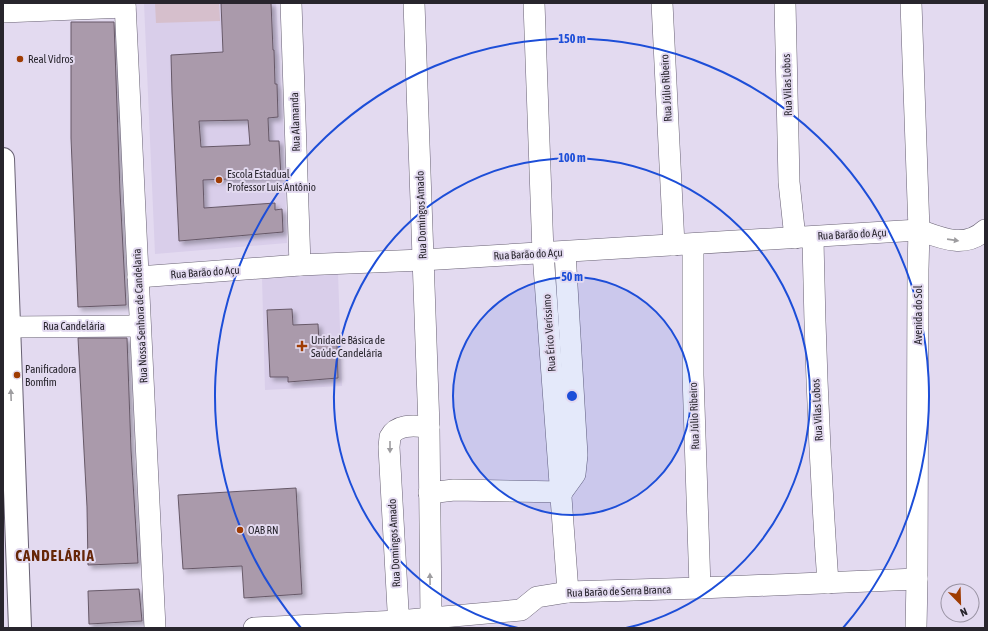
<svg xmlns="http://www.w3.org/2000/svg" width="988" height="631" font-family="'Asap Condensed',sans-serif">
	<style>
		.built { fill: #d9ceea }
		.green { fill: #d6bfcc }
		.building { fill: #aa9aab; stroke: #675968; fill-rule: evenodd; filter: url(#shadow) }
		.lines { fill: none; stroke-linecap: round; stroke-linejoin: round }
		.minor-casing { stroke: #696274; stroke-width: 22 }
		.major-casing { stroke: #696274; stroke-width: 24 }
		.minor { stroke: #fff; stroke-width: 21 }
		.major { stroke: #fff; stroke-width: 22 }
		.oneway { fill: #9e9da0 }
		.ring { fill: none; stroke: #1d4ed8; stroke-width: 2 }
		.poi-dot { fill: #9f3c03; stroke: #e3daf0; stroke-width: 1.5 }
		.labels { text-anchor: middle; stroke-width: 4; stroke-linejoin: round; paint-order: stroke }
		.poi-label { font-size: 11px; fill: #28252d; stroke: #e3daf0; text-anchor: start }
		.street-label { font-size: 11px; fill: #28252d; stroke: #e3daf0 }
		.district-label { font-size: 15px; font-weight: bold; letter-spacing: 1px; fill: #662708; stroke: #e3daf0 }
		.centre { fill: #1d4ed8; stroke: #e3daf0; stroke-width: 2 }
		.ring-label { font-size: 12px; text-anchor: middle; font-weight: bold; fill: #1d4ed8; stroke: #e3daf0; stroke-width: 4; stroke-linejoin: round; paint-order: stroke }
	</style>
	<defs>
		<filter id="shadow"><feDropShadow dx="3.5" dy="3.5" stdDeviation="2" flood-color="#0004"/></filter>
	</defs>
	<rect width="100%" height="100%" fill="#e3daf0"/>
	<g class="built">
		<path d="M144,3h132l7,114 4,126 -132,11z"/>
		<path d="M338,273l4,113 -77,4 -3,-112z"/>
	</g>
	<path class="green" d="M155,3h64l1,18 -64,2z"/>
	<g class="building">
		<path d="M221,3h50l2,47h1l1,34h2l1,33 -10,1 1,23h10l2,36 -78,3 1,28 71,-5v7l7,-1 1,23 -104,9 -7,-148 -1,-38 52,-3zM248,120l2,25 -49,2 -2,-26z"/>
		<path d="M71,22h43l6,170 6,113 -48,2 -7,-169z"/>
		<path d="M292,309l1,16 25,-1 1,19 18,-1 1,36 -50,4v-5h-18l-3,-67z"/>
		<path d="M78,338h49l4,112 7,113 -50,2 -1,-58z"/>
		<path d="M296,488l6,106 -58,4 -2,-32 -59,3 -5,-74z"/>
		<path d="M139,589l3,32 -53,3 -1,-33z"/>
	</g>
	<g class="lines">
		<g class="minor-casing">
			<g id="minor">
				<path d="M125,3l30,625"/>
				<path d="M291,3l9,262"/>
				<path d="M414,3l15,424 2,191"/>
				<path d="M534,3l9,250 25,339"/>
				<path d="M662,3l12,242"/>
				<path d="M785,3l4,179 6,56"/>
				<path d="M911,3l8,227 -1,39 -1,310 -1,49"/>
				<path d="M3,12l122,-5"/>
				<path d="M813,237c2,115 7,231 15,346"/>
				<path d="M693,244v131l7,213"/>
				<path d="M138,277l162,-12 122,-5 497,-30c22,8 46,19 66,0"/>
				<path d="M9,327l131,-1"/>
				<path d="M562,492l13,-18 2,-19 -12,-203"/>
				<path d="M429,493l25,-3 108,2"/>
				<path d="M254,628l144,-7 123,-11 16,-13 31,-5 132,-4 217,-9"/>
				<path d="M399,628l-10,-181 1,-10c7,-14 26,-11 39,-10"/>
			</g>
		</g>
		<g class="major-casing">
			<path id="major" d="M3,159l17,469"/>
		</g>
		<use href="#minor" class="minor"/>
		<use href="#major" class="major"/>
	</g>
	<defs><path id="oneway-solid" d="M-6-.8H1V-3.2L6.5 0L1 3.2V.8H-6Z"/></defs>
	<g class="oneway">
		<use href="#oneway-solid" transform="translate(953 240) rotate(8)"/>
		<use href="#oneway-solid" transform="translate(11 395) rotate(-92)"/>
		<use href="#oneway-solid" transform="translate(390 447) rotate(90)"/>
		<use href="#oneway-solid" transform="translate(430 579) rotate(-91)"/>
	</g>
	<circle cx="572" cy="396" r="119" fill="#1d4ed8" fill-opacity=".12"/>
	<g class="ring">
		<circle cx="572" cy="396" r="119"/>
		<path d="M518 628A238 238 0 1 1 626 628"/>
		<path d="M301 628A357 357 0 1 1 843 628"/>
	</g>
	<g class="poi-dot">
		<circle cx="20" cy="59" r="4"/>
		<circle cx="219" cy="180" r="4"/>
		<path d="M300 340h4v4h4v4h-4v4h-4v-4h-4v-4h4z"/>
		<circle cx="17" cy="375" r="4"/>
		<circle cx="240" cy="530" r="4"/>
	</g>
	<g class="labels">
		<g class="poi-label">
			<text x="28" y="63">Real Vidros</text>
			<text x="227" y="178">Escola Estadual<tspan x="227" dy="13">Professor Luís Antônio</tspan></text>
			<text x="311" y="344">Unidade Básica de<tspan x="311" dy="13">Saúde Candelária</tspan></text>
			<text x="25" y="373">Panificadora<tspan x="25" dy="13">Bomfim</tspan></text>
			<text x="248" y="534">OAB RN</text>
		</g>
		<g class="street-label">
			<text transform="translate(787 85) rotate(-92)" y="4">Rua Vilas Lobos</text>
			<text transform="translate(666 88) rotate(-93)" y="4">Rua Júlio Ribeiro</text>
			<text transform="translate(295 122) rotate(-92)" y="4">Rua Alamanda</text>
			<text transform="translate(421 215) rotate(-92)" y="4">Rua Domingos Amado</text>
			<text transform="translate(852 234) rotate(-3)" y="4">Rua Barão do Açu</text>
			<text transform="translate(528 254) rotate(-3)" y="4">Rua Barão do Açu</text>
			<text transform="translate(205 272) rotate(-4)" y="4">Rua Barão do Açu</text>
			<text transform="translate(918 315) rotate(-90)" y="4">Avenida do Sol</text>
			<text transform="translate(140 316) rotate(-93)" y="4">Rua Nossa Senhora de Candelaria</text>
			<text x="74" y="330">Rua Candelária</text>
			<text transform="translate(549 333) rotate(-94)" y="4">Rua Érico Veríssimo</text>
			<text transform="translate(817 410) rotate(-93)" y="4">Rua Vilas Lobos</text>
			<text transform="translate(694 416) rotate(-92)" y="4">Rua Júlio Ribeiro</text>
			<text transform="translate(394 543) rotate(-93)" y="4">Rua Domingos Amado</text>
			<text transform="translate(619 591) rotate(-2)" y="4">Rua Barão de Serra Branca</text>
		</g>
		<g class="district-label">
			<text x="55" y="561">CANDELÁRIA</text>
		</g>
	</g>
	<circle cx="572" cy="396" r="6" class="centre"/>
	<g class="ring-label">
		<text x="572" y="43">150 m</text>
		<text x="572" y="162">100 m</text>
		<text x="572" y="281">50 m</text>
	</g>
	<rect width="988" height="631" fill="none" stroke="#28252d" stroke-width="8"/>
	<g transform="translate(960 603) rotate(157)"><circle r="19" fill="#e3daf0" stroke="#9892a2"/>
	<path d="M0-3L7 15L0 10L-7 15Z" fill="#9f3c03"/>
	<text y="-6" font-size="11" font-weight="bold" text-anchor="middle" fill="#28252d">N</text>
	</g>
</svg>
